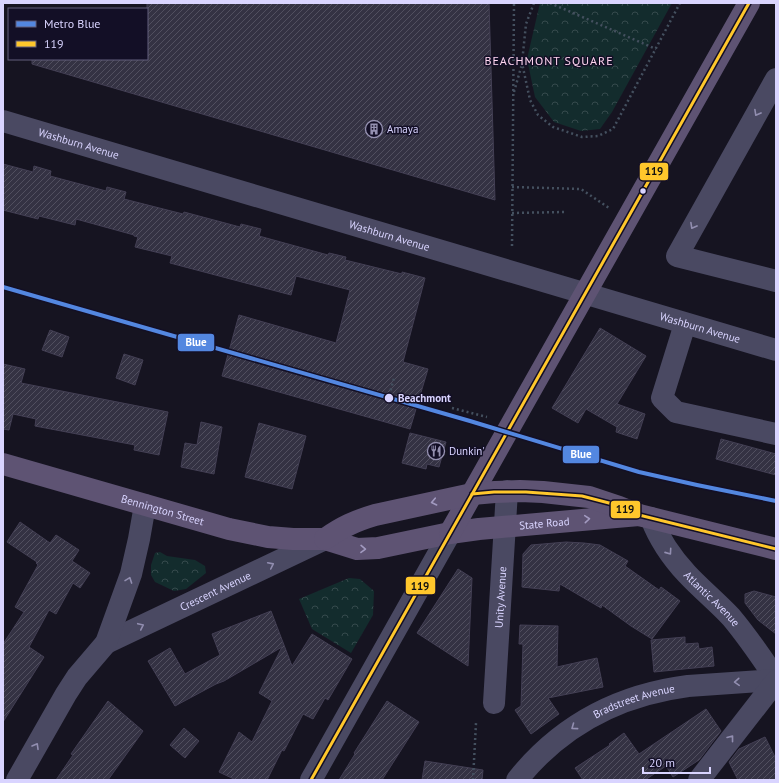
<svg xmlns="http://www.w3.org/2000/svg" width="779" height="783" font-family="'PT Sans',sans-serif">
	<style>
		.park { fill: url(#park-crowns) }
		.building { fill: url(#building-hatch); stroke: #433f54 }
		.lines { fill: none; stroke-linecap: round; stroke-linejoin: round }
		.path { stroke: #44505f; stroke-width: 2.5; stroke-dasharray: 2 3; stroke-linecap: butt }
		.minor { stroke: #4a4962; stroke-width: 22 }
		.major { stroke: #5e5373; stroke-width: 22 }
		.bus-1-casing { stroke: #130f26; stroke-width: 6 }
		.bus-1 { stroke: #ffc72c; stroke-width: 3 }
		.metro-1-casing { stroke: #130f26; stroke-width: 7 }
		.metro-1 { stroke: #5387e0; stroke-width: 4 }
		.oneway { stroke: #928eb0 }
		.oneway2 { stroke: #a29ac0 }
		.bus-dot { fill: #d9d4ff; stroke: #130f26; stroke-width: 1.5 }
		.labels { text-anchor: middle; stroke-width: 3; stroke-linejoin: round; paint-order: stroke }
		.poi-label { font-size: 11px; fill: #d9d4ff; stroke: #130f26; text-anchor: start }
		.street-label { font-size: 11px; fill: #d9d4ff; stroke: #130f26 }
		.stop-label { font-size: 11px; font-weight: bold; fill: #d9d4ff; stroke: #130f26; text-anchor: start }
		.neighbourhood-label { font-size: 12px; letter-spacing: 1px; fill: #ffd6f0; stroke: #130f26 }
		.line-badge { stroke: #130f26; stroke-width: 1.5 }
		.badge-label { font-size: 11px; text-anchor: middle; font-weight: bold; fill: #fff }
		.pale-badge-label { font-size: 11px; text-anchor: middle; font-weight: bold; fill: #111 }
	</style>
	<defs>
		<pattern id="park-crowns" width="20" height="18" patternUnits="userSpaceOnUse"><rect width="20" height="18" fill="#132c2d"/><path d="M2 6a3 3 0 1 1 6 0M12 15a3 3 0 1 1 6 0" fill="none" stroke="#354a4c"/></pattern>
		<pattern id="building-hatch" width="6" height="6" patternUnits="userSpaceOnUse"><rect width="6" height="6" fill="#343243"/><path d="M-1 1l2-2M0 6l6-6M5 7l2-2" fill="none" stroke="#514f5f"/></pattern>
	</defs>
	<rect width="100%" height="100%" fill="#161421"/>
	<g class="park">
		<path d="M540,3h132l-60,109 -12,17 -19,2 -27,-9 -19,-25 -8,-38z"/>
		<path d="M160,552l7,4 28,4 10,6 1,7 -20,16 -12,2 -19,-9 -4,-7v-10l4,-12z"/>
		<path d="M349,578l11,1 14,12 -1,24 -22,38 -39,-24 -13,-30z"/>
	</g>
	<g class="building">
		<path d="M147,3h342l6,197 -463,-136v-5h115z"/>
		<path d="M3,164l30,8 1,-6 17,5 -1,5 56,15 1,-4 19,5 -2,7 59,15 1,-2 56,15 1,-3 20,5 -2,7 69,19 1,-2 17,4 -1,3 57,14v-2l23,6 -22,84 25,7 -18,60 -188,-53 17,-61 97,28 14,-53 -54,-14 -5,19 -121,-32 2,-7 -37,-9 3,-10 -4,-1v-1l-58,-16 -1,6 -36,-9 -1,3 -35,-9z"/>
		<path d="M600,328l46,28 -29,48 28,10 -8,25 -21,-7 1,-5 -31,-18 -8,14 -26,-15z"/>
		<path d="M50,330l19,7 -7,20 -20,-7z"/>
		<path d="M124,354l19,6 -8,25 -19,-7z"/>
		<path d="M3,364l22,5 -4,14 147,29 -9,43 -25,-5 1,-5 -100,-19 1,-7 -23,-5 -4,16 -6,-1z"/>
		<path d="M201,422l21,5 -8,47 -33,-7 4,-24 12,2z"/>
		<path d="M259,423l47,13 -14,53 -47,-12z"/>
		<path d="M410,433l36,9 -7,25 -12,-3 -1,5 -24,-6z"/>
		<path d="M721,439l55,15v21l-60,-16z"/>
		<path d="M20,522l30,21 6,-8 23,15 -7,11 18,12 -10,15 -7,-5 -17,31 -7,-4 -20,37 15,10 -41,65v-78l21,-32 -9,-5 23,-42 -2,-2 1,-1 -30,-20z"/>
		<path d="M566,542l18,1 16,2 28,16 -3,5 34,24 2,-3 19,14 -28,38 -21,-13 -29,-21 -1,3 -41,-24 -1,7 -37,-4 1,-33 8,-9z"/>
		<path d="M458,569l14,9 -4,88 -51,-33z"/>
		<path d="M754,591l22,6v37l-18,-14 -13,-17v-9z"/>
		<path d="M271,611l21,55 20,-32 40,25 -24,41 -3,-2 -12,21 -10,-5 -19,37 -2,-1 -15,30h-31l-17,-8 20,-40 13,10 20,-41 -13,-8 23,-46 -58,34 -8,3 -41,22 -27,-45 22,-13 15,26 35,-19 -8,-21z"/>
		<path d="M520,625l38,1 -1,41 40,-9 6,29 -55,11 11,16 -28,20 -16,-24 6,-4 2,-62h-4z"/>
		<path d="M685,637v7l13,-1 1,6 13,-2 2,19 -60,6 -3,-32z"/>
		<path d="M108,701l35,30 -35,49h-52l17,-25 -2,-1z"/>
		<path d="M387,701l32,21 -37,58h-43l16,-26 -1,-1z"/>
		<path d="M706,709l15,22 -22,29 -26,17 -7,-11 -21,14h-62l-8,-12 35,-23 -1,-1 15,-11 15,21z"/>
		<path d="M184,728l15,13 -14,17 -15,-13z"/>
		<path d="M765,737l11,22v21h-38l-9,-18 10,-13z"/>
		<path d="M425,761l58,9 -1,10h-60z"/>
	</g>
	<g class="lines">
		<g class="path">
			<path d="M534,3l-8,21 -4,39 8,37 8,15 15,12 29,10 16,-1 15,-7 67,-126"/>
			<path d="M550,3l106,46"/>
			<path d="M514,92l8,-28"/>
			<path d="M512,187l69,2 28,19"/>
			<path d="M512,213l52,-1"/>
			<path d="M512,246l2,-243"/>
			<path d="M388,400l6,-22"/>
			<path d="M452,408l35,9"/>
			<path d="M473,780l3,-57"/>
		</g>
		<g class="minor">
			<path d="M776,79l-99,177 99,25"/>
			<path id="s1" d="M3,121l773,229"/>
			<path d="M685,324l-23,74 14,14 100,22"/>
			<path id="s2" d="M651,518c8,21 21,40 36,56 14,15 30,28 44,43 16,19 31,41 45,62"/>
			<path id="s3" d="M106,643l219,-104"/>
			<path id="s4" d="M494,703l13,-212"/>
			<path d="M17,780l49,-86 11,-17 29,-34 25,-69 8,-35 6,-34"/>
			<path d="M311,780l139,-247"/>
			<path id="s5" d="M517,780c44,-55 101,-85 171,-94l88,-6"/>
			<path d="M699,780l77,-99"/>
		</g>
		<g class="major">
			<path id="s6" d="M3,464l226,65 39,8 25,2h32l32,10 21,-1 72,-15 29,-4 160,-14"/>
			<path d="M450,533l299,-530"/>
			<path d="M325,539c17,-12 30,-18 50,-24l97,-21 23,-2 25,-1 23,1 46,5 30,10 20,8 137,34"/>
		</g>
		<g class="bus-1-casing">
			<g id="bus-1">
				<path d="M472,494l22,-2h32l56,4 27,7 30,12 137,34"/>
				<path d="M311,780l438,-777"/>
			</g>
		</g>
		<use href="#bus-1" class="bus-1"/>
		<g class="metro-1-casing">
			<path id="metro-1" d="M3,287l467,134 169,51 58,13 79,16"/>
		</g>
		<use href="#metro-1" class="metro-1"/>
	</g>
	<defs><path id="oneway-chevron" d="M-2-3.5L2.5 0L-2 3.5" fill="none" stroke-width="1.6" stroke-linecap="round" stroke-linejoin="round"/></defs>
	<g class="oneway">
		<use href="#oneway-chevron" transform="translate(757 113) rotate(119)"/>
		<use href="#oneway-chevron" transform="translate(693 226) rotate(119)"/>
		<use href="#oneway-chevron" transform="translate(669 552) rotate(55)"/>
		<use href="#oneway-chevron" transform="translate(271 565) rotate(-26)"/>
		<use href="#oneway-chevron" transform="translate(129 580) rotate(-70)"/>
		<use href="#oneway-chevron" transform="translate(141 626) rotate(-25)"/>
		<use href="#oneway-chevron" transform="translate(737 682) rotate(176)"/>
		<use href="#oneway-chevron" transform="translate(574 727) rotate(144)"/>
		<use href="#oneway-chevron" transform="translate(731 738) rotate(-52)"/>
		<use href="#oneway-chevron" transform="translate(36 746) rotate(-60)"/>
	</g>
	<g class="oneway2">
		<use href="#oneway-chevron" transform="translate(434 502) rotate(168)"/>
		<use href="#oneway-chevron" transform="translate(587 519) rotate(-5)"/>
		<use href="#oneway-chevron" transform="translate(363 549) rotate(1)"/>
	</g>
	<defs>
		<g id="building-ring" transform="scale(0.9)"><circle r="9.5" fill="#130f26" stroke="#9591b1" stroke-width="1.5"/><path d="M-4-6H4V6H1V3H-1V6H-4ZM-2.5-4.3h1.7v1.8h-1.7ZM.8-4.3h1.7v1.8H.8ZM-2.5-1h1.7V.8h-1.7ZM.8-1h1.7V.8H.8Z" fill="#9591b1"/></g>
		<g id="restaurant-ring" transform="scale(0.9)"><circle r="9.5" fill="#130f26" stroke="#9591b1" stroke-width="1.5"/><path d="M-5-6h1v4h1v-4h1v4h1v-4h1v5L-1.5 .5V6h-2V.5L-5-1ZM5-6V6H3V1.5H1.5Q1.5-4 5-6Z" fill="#9591b1"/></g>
	</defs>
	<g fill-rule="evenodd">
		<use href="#building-ring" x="374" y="129"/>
		<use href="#restaurant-ring" x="436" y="451"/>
	</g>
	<g class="bus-dot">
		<circle cx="643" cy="191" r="3.5"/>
		<circle cx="389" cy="398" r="5"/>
	</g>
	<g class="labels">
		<g class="poi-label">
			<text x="387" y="133">Amaya</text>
			<text x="449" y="455">Dunkin'</text>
		</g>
		<g class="street-label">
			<text dy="4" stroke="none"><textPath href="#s1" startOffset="79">Washburn Avenue</textPath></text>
			<text dy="4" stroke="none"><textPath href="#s1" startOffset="403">Washburn Avenue</textPath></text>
			<text dy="4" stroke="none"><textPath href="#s1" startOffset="727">Washburn Avenue</textPath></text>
			<text dy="4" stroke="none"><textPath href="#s6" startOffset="166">Bennington Street</textPath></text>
			<text dy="4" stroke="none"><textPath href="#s6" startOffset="555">State Road</textPath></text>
			<text dy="4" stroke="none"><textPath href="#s3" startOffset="121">Crescent Avenue</textPath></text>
			<text dy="4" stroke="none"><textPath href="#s4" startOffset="106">Unity Avenue</textPath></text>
			<text dy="4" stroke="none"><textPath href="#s2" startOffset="102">Atlantic Avenue</textPath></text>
			<text dy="4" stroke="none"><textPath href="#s5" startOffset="144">Bradstreet Avenue</textPath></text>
		</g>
		<g class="stop-label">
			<text x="398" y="402">Beachmont</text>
		</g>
		<g class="neighbourhood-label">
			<text x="549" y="65">BEACHMONT SQUARE</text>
		</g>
	</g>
	<g class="line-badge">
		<rect x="639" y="162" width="30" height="19" rx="4" fill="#ffc72c"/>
		<rect x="177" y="333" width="38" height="19" rx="4" fill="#5387e0"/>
		<rect x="562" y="445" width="38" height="19" rx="4" fill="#5387e0"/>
		<rect x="610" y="500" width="31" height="19" rx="4" fill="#ffc72c"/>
		<rect x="405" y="576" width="31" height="19" rx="4" fill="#ffc72c"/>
	</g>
	<g class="badge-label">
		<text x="196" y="346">Blue</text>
		<text x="581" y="458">Blue</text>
	</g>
	<g class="pale-badge-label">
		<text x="654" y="175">119</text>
		<text x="625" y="513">119</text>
		<text x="420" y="590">119</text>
	</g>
	<rect width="779" height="783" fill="none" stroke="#d9d4ff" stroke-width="8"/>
	<rect x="8" y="8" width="140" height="52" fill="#130f26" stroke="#625e7d"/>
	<rect x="16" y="21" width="20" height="6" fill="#5387e0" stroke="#625e7d"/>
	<text x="44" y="28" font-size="12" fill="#d9d4ff">Metro Blue</text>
	<rect x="16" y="41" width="20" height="6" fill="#ffc72c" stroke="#625e7d"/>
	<text x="44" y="48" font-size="12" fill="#d9d4ff">119</text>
	<path d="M643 767v6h67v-6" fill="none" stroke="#d9d4ff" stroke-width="2"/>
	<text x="649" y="767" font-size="12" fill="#d9d4ff" stroke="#130f26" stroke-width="3" paint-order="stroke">20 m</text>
</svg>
